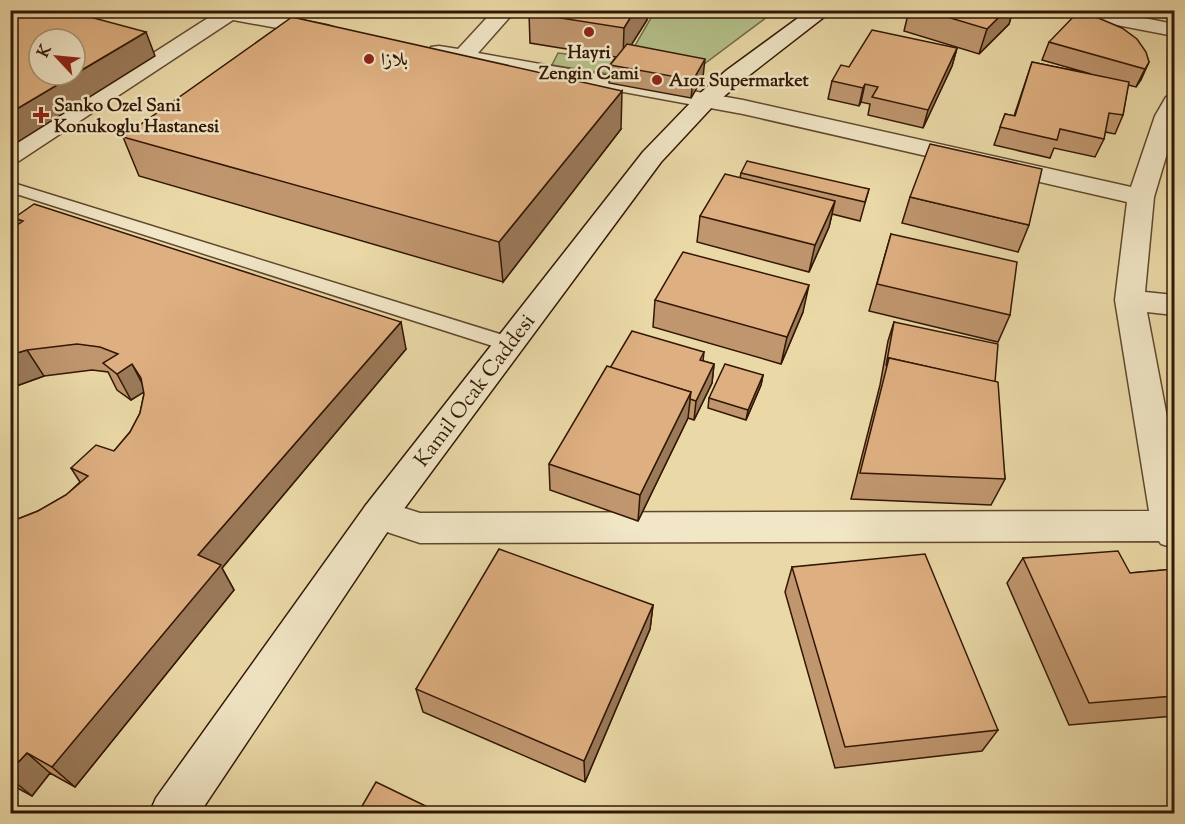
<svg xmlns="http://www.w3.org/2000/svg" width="1185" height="824" font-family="'Sorts Mill Goudy',Amiri,serif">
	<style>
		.green { fill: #b4c089; stroke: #736c47; stroke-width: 1.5 }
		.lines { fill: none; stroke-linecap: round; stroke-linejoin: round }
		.lane-casing { stroke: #60482e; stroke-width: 3 }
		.street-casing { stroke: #60482e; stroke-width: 3 }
		.secondary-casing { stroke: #321705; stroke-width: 3 }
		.lane { fill: #f1e6c6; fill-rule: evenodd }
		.street { fill: #f1e6c6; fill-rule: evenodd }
		.secondary { fill: #f1e6c6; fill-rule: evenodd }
		.wall { fill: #bf966e; stroke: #321705; stroke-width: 1.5 }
		.shaded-wall { fill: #9b7a5a; stroke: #321705; stroke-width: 1.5 }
		.building { fill: #deaf80; stroke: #321705; stroke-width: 1.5 }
		.poi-dot { fill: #8f2418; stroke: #f1e6c6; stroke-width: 2 }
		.labels { text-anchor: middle; stroke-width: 5; stroke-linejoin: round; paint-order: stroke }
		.far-poi-label { font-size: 18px; font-weight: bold; fill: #321705; stroke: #f1e6c6; text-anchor: start }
		.street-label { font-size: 21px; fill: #321705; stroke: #f1e6c6 }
	</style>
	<rect width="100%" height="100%" fill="#ead9a7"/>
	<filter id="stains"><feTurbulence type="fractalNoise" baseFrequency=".00333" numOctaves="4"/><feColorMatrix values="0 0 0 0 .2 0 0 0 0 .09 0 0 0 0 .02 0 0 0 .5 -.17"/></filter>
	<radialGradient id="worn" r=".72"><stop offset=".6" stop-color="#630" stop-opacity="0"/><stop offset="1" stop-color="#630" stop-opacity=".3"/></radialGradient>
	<path class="green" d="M655,11h120l-83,62 -33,9 -107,-17 6,-12 68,8z"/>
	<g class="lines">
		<g class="lane-casing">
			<path id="lane" d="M10,182l506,157 3,5 -3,5 -7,2 -7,-2 -492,-157z"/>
		</g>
		<g class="street-casing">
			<g id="street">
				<path d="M200,10h47l79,15 7,2 3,4 -3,4 -7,2 -93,-17 -214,141 -9,2v-18l201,-129 -8,-2z"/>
				<path d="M494,10h22l-38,43 265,47 388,87 24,-71 11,-19 8,-2v35l-20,67 -9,95 29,3v20l-27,-3 27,142v94l-13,-4 -2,-3 -739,2 -54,-18 -5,-10 5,-10 13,-5 41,13 729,-2 -34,-211 12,-98 -384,-88 -304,-56 -8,-1 -3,-5 3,-5 8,-1 19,3z"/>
				<path d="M1060,10h44l70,14v12l-104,-20 -7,-2z"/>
			</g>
		</g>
		<g class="secondary-casing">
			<path id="secondary" d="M809,10h24l-90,70 -29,25 -53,57 -269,363 -193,289h-50l7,-16 210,-293 277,-353 55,-57 29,-25z"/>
		</g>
		<use href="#lane" class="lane"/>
		<use href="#street" class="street"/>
		<use href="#secondary" class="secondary"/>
	</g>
	<g class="wall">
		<path d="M431,10h13l-3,3z"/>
		<path d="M909,10h104l-4,14 -30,30 -75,-23z"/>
		<path d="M529,13l118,7 -16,25 72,32 -12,21 -82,-15 1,-18 6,-8 -86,-14z"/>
		<path d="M1049,42l100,20 -13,25 -8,-2 -5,30 -8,19 -10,-2 -1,7 -9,18 -41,-9 -4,10 -56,-13 11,-31 9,2 18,-54 59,12 -49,-14z"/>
		<path d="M957,48l-5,18 -29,62 -55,-13 2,-11 -9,-2 -2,4 -31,-7 4,-18 17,-14z"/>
		<path d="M621,129l-118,153 -364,-106 -16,-39z"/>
		<path d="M741,173l128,16 -9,32 -28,-7 -3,13 -20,45 -112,-30 3,-26 40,-38z"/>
		<path d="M910,197l119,28 -11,27 -116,-29z"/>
		<path d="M14,218l392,131 -184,219 12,22 -159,197 -25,-14 -18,23 -22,-12v-262l28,-11 28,-16 14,-13 -9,-14 43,-17 16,-19 10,-19 4,-19 -1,-2 -12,8 -14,-10 -9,-18 -16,-2 -48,6 -25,9 -9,4v-159l8,-6z"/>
		<path d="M891,234l119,81 -12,27 -129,-31z"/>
		<path d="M655,300l148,12 -22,52 -128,-37z"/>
		<path d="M894,322l101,60 10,97 -14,26 -140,-6 29,-114 8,-44z"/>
		<path d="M704,352l-1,9 11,3 -2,19 -18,37 -6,-2 -50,103 -88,-31 -1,-26 61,-96z"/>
		<path d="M763,375l-2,10 -15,35 -38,-12 1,-10z"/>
		<path d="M1023,558l107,15 44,-4v147l-105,9 -62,-142z"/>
		<path d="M792,567l206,163 -16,21 -147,17 -50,-176z"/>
		<path d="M653,605l-3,24 -65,153 -162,-70 -7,-23z"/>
	</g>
	<g class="shaded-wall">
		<path d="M635,10h12v10l-24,38 1,-30z"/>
		<path d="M1006,10h7l-4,14 -30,30 8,-25z"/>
		<path d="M146,32l9,24 -145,91v-34z"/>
		<path d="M957,48l-5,18 -29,62 5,-18z"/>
		<path d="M705,59l-2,18 -12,21 2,-18z"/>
		<path d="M1149,62l-8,18 -5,7 9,-18z"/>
		<path d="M865,84l-4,18 -2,4 4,-18z"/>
		<path d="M622,91l-1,38 -118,153 -4,-40z"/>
		<path d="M835,201l-6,26 -20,45 6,-27z"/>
		<path d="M809,285l-6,27 -22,52 6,-27z"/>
		<path d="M401,322l5,27 -184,219 12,22 -159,197 -23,-20 146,-212z"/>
		<path d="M27,350l17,26 -25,9 -9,4v-34z"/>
		<path d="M132,364l14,27 -15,9 -14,-26z"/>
		<path d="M714,364l-2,19 -18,37 2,-19z"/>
		<path d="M763,375l-2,10 -15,35 2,-10z"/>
		<path d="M691,392l-3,26 -50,103 2,-26z"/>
		<path d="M653,605l-3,24 -65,153 -1,-21z"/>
		<path d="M27,753l23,20 -18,23 -22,-18v-7z"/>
	</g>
	<g class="building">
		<path d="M10,10h54l82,22 -71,42v-35h-36v36h35l-64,38z"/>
		<path d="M531,10h104l-11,18 -95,-15z"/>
		<path d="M924,10h82l-19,19z"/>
		<path d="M1077,13l19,4 26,11 15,11 9,13 3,10 -4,7 -96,-27z"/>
		<path d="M292,17l330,74 -123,151 -376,-105z"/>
		<path d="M872,30l85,18 -29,62 -56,-13 6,-10 -13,-3 -2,4 -31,-7 9,-16 8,2z"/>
		<path d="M627,44l78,15 -12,21 -83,-15z"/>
		<path d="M1032,62l97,20 -6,33 -14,-2 -5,26 -44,-10 -3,11 -57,-13 5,-13 10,2z"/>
		<path d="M930,144l112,25 -13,56 -119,-28z"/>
		<path d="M747,161l122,28 -4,13 -124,-29z"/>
		<path d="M725,174l110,27 -20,44 -115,-29z"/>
		<path d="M34,204l367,118 -203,233 23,10 -169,202 -25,-14 -17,18v-249l28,-11 28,-16 22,-19 -17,-8 25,-23 18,6 16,-19 10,-19 4,-19 -3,-16 -9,-14 -15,10 -14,-11 15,-9 -18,-7 -23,-3 -50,6 -17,5v-125l13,-9 -9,-3z"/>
		<path d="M891,234l126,28 -7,53 -133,-31z"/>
		<path d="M683,252l126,33 -22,52 -132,-37z"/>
		<path d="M894,322l104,22 -3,38 -106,-24 -3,8z"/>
		<path d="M632,331l72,21 -4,8 14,4 -18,37 -6,-2 1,-7 -81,-24z"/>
		<path d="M889,358l109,24 7,97 -145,-6z"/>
		<path d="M725,364l38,11 -15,35 -39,-12z"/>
		<path d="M607,366l84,26 -51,103 -91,-31z"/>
		<path d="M499,549l154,56 -69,156 -168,-72z"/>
		<path d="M1118,551l12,22 44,-4v127l-85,7 -66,-145z"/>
		<path d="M925,554l73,176 -153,17 -53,-180z"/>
		<path d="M376,782l64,31h-82z"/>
	</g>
	<g class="poi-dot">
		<circle cx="589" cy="32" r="6"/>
		<circle cx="369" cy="59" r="6"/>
		<circle cx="657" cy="80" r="6"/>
		<path d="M38 106h6v6h6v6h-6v6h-6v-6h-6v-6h6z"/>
	</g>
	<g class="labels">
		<g class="far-poi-label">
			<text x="589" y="58" text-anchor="middle">Hayri<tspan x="589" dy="21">Zengin Cami</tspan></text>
			<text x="381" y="65">بلازا</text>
			<text x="669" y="86">A101 Supermarket</text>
			<text x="54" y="111">Sanko Ozel Sani<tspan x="54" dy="21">Konukoglu Hastanesi</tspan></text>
		</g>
		<g class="street-label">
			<text transform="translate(474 390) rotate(-53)" y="7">Kamil Ocak Caddesi</text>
		</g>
	</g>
	<rect width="1185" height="824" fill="none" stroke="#ead9a7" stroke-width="36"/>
	<rect x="12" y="12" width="1161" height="800" fill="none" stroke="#321705" stroke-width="3"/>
	<rect x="18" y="18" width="1149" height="788" fill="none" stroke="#321705" stroke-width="1.5"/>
	<g transform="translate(57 57) rotate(296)"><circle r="28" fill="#f1e6c6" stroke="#a59379" stroke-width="1.5"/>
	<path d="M0-4.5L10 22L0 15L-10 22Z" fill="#8f2418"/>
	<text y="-9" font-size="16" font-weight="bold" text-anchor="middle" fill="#321705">K</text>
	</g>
	<rect width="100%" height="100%" filter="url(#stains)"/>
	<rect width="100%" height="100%" fill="url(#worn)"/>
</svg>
